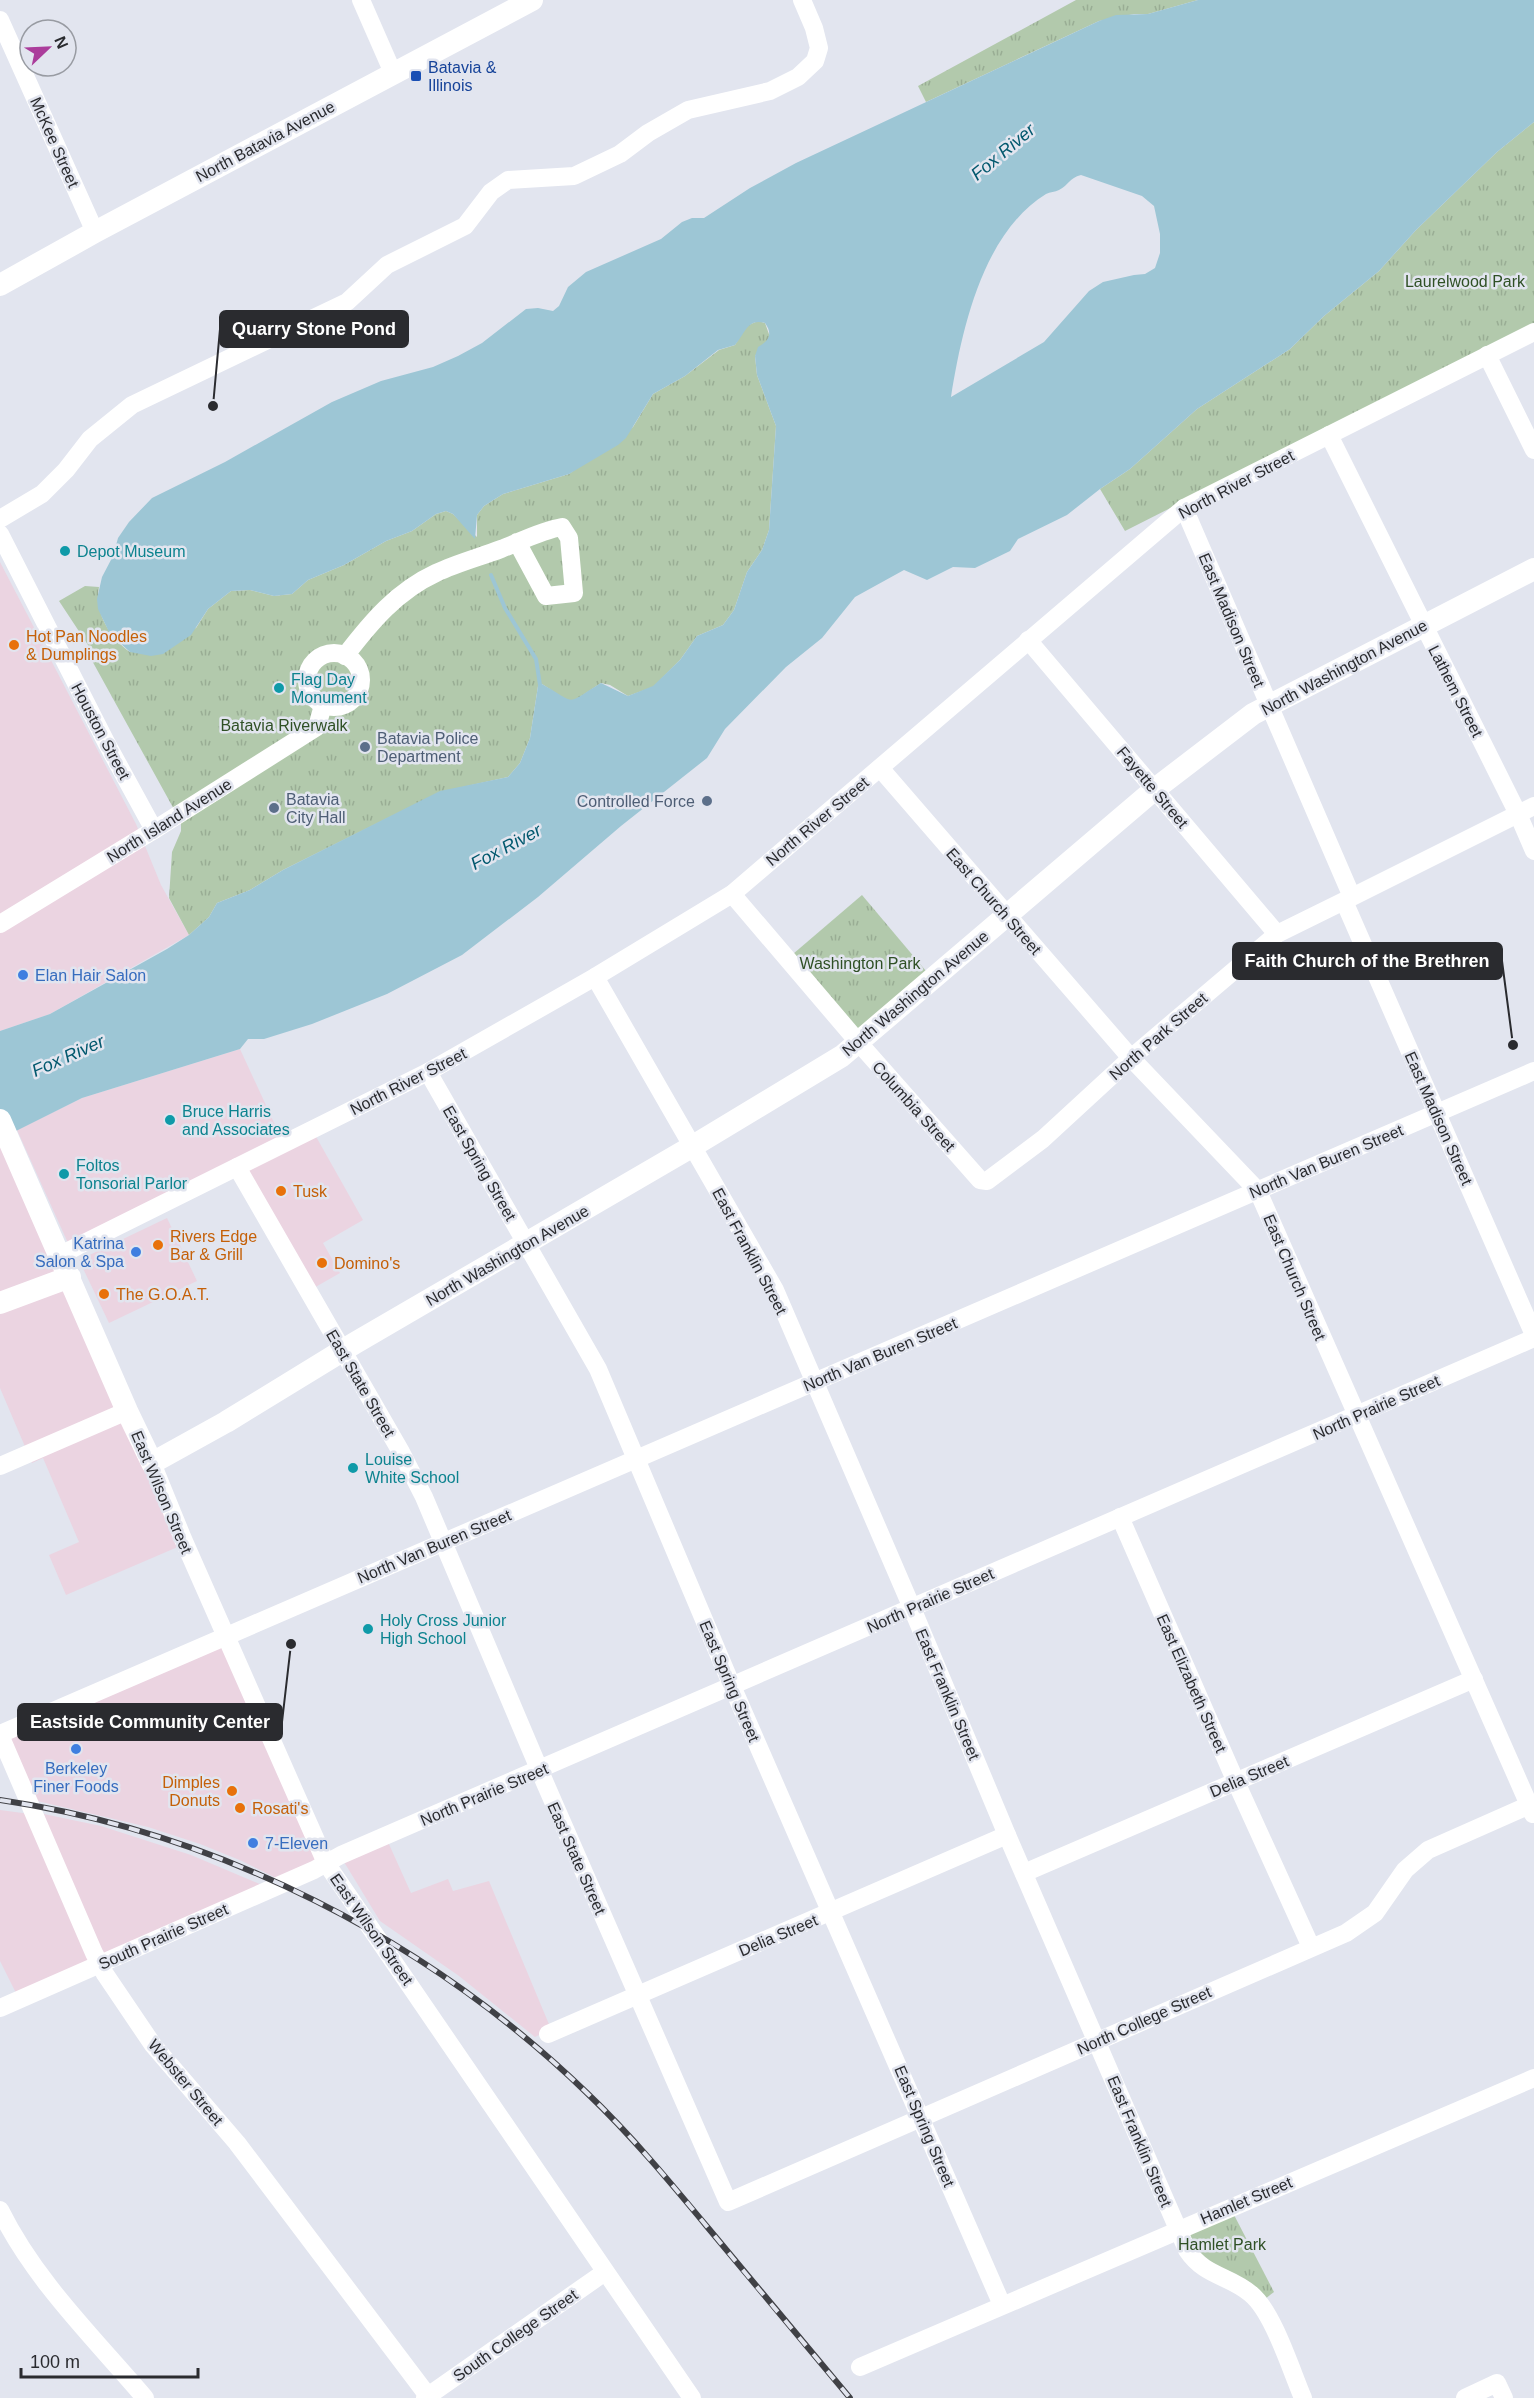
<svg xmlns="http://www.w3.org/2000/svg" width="1534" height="2398" font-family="Arial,sans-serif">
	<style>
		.commercial { fill: #ebd4e1 }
		.park { fill: url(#park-tufts) }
		.water { fill: #9dc6d5; fill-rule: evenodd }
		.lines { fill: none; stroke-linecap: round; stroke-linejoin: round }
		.stream { stroke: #9dc6d5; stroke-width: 4 }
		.minor { stroke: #fff; stroke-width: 18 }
		.major { stroke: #fff; stroke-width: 22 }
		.rail-casing { stroke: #404146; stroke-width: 6 }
		.rail { stroke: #e2e5ef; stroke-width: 4; stroke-dasharray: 11; stroke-linecap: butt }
		.transit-dot { fill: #1a4fb4; stroke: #e2e5ef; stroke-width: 2 }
		.culture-dot { fill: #0f9aa8; stroke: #e2e5ef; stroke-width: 2 }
		.food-dot { fill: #e8710a; stroke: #e2e5ef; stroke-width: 2 }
		.service-dot { fill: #5c6f8a; stroke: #e2e5ef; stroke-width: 2 }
		.shop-dot { fill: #3f7fe0; stroke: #e2e5ef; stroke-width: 2 }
		.labels { text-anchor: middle; stroke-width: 5; stroke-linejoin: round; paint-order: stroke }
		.transit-label { font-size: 16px; fill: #164399; stroke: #e2e5ef; text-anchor: start }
		.street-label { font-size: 16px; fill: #2a2b2f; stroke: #e2e5ef }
		.park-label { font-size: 16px; fill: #2f5025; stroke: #e2e5ef }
		.culture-label { font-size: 16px; fill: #0d838f; stroke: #e2e5ef; text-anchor: start }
		.food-label { font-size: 16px; fill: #c56008; stroke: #e2e5ef; text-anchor: start }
		.service-label { font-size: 16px; fill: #4e5e75; stroke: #e2e5ef; text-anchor: start }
		.shop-label { font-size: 16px; fill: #366cbe; stroke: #e2e5ef; text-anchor: start }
		.water-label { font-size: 18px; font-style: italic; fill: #02586e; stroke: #e2e5ef }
		.leader { fill: none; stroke: #2a2b2f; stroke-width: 2 }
		.callout-dot { fill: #2a2b2f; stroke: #e2e5ef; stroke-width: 2 }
		.callout { fill: #2a2b2f; stroke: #2a2b2f; stroke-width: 2 }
		.callout-label { font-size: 18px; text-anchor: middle; font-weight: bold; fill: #fff }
	</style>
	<defs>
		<pattern id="park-tufts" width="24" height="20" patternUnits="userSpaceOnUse" patternTransform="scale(1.5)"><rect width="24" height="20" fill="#b2c9ac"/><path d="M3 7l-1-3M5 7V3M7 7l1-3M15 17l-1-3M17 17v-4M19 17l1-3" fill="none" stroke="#99ad94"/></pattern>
	</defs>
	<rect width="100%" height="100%" fill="#e2e5ef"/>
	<g class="commercial">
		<path d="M0,562l136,262 25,61 28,50 -139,79 -50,17z"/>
		<path d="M240,1049l42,91 -214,103 -51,-113 65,-32z"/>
		<path d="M314,1133l49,87 -40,23 17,30 -28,16 -69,-120z"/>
		<path d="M0,1141l180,405 -114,49 -17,-40 30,-13 -36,-84 -11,5 -32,-75z"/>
		<path d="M167,1218l30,63 -88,42 -30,-63z"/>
		<path d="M222,1645l96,217 -40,17 -36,-18 -42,-17 -52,-17 -115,-27 -27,-61z"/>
		<path d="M0,1810l30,4 63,150 -75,33 -18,-36z"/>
		<path d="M39,1813l62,13 90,29 71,30 -162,70z"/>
		<path d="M388,1842l23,51 37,-14 5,12 36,-10 62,148 -16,8 -76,-61 -79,-55 -36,-59z"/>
	</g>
	<g class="park">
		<path d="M1076,0h122l-50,14h-14l-35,7 -173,81 -8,-16z"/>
		<path d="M1534,122v202l-409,207 -25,-42 30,-20 67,-60 93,-60 34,-33 55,-45 37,-41 81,-78z"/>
		<path d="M758,321l7,2 5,14 -15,19 2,19 19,51 -7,104 -7,20 -15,22 -13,38 -11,15 -26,11 -17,24 -27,27 -25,9 -18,-11 -9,-2 -27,18h-6l-26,-17 -4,2 -8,52 -10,25 -12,14 -68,15 -157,78 -33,20 -33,13 -8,14 -20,18 -20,-37 3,-46 9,-21v-9l-91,-165 -2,-12 -29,-44 26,-15 14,1c-5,25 11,51 31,65l66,-24 12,-19 23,-18 19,-1 24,6 18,-2 16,-14 36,-15 42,-24 26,-10 24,-17 10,-3 7,3 24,23v-22l7,-9 19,-12 66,-20 64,-47 20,-33 32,-18 34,-26 16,-5 11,-19z"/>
		<path d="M862,895l64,76 -69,59 -64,-76z"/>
		<path d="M1233,2213l41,79 -9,7 -46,-29 -21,-17 -8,-17 1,-3z"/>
	</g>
	<path class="water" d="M1198,0h336v122l-37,30 -81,78 -37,41 -55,45 -34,33 -93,60 -67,60 -30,20 -33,26 -49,24 -8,12 -35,17 -22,-1 -26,13 -23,-10 -49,27 -33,41 -36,29 -61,62 -18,29 -86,68 -83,71 -76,58 -75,39 -75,30 -48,15h-16l-8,10 -158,49 -82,41v-108l50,-17 117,-65 22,-14 20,-18 8,-14 33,-13 33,-20 157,-79 68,-14 12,-14 10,-25 8,-52 4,-2c37,21 22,21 59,-1l27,13 25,-10 27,-26 17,-24 26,-11 11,-15 13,-38 15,-22 7,-20 7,-104 -19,-51 -2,-19 3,-9c11,-6 15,-13 7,-24 -18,-5 -20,11 -30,22l-17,5 -33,26 -32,18 -27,44 -8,7 -49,29 -66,20 -19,12 -7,9 -2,24 -22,-25 -7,-3 -10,3 -24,17 -26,10 -42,24 -36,15 -16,14 -18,2 -24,-6 -19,1 -23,18 -17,26 -28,19 -12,2 -21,-4 -20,-18 -12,-25 -1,-10 5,-22 11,-21 5,-18 11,-16 23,-24 73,-36 107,-60 49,-21 52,-14 25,-11 24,-13 44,-34 12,-1 15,3 6,-5 9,-19 18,-15 75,-33 21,-17 10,-4h12l46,-30 46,-25 303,-142 17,-6 32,-1zM1081,175l61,21 12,10 6,28v19l-5,15 -10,6 -11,1 -31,7 -14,9 -45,51 -93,55c11,-69 32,-164 95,-203 4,-2 9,-2 13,-4 10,-5 10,-12 22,-15z"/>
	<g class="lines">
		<path class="stream" d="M491,575l14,33 31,51 4,26"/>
		<g class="minor">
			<path d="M361,0l32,73"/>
			<path d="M0,20l95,212"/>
			<path d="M1487,355l47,95"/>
			<path d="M1329,435l189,379 16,37"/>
			<path d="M1184,508l168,389 182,-91"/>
			<path d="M0,519l42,-25 24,-24 24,-31 42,-34 215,-103 40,-37 78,-39 26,-34 17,-12 66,-4 46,-22 28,-21 40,-23 82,-19 28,-14 17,-16 4,-13 -5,-20 -12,-28"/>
			<path d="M0,534l107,210 47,86"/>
			<path d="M1028,640l249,294"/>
			<circle cx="334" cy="680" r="27"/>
			<path d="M345,656c26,-34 52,-65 91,-83 21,-10 44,-16 65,-24 21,-8 39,-18 61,-22l7,11 5,55 -28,3 -29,-54"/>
			<path d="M880,768l251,290 127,133 275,623"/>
			<path d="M732,894l127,149 121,137 7,1 56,-42 88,-81 146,-124 67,-33 190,434"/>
			<path d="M0,924l154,-94 163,-103 6,-22"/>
			<path d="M595,977l180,313 137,318 95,227 180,415c18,27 42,25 64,44 22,18 40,76 52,104"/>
			<path d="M428,1072l170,297 134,317 270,619"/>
			<path d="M237,1167l164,285 23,45 121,286 183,419 618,-269 29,-20 30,-43 23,-20 106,-47"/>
			<path d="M60,1255l368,-183 167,-95 137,-83 452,-386 350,-176"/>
			<path d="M152,1463l31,76 143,324 366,535"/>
			<path d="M0,1466l127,-55"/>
			<path d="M1120,1517l116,265 75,165"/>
			<path d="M0,1734l1534,-663"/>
			<path d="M0,1735l94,218 11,21 48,71 84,98 191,253"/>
			<path d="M1024,1873l450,-194"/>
			<path d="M0,2008l314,-138 27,-15 1193,-517"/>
			<path d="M548,2034l459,-199"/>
			<path d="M0,2210c35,71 94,128 145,188"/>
			<path d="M860,2367l674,-289"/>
			<path d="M425,2398l180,-126"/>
			<path d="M1465,2398l32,-15 7,15"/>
		</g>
		<g class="major">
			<path d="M0,285l95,-53 437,-232"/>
			<path d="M0,1120l127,291 25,52 74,-41 129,-79 338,-197 149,-90 313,-267 98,-75 281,-145"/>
			<path d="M0,1303l70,-26"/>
		</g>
		<g class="rail-casing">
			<path id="rail" d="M0,1800c218,32 429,140 587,293 44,42 83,89 122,136 47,57 94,113 141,169"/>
		</g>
		<use href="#rail" class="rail"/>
	</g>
	<rect class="transit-dot" x="410" y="70" width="12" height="12" rx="3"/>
	<g class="culture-dot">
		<circle cx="65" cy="551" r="6"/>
		<circle cx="279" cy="688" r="6"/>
		<circle cx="170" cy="1120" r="6"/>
		<circle cx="64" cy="1174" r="6"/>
		<circle cx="353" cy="1468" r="6"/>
		<circle cx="368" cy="1629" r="6"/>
	</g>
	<g class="food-dot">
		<circle cx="14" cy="645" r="6"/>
		<circle cx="281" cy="1191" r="6"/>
		<circle cx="158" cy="1245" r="6"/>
		<circle cx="322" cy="1263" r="6"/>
		<circle cx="104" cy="1294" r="6"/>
		<circle cx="232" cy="1791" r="6"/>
		<circle cx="240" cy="1808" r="6"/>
	</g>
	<g class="service-dot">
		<circle cx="365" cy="747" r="6"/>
		<circle cx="707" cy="801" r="6"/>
		<circle cx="274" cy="808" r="6"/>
	</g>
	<g class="shop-dot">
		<circle cx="23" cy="975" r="6"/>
		<circle cx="136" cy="1252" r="6"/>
		<circle cx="76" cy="1749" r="6"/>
		<circle cx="253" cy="1843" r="6"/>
	</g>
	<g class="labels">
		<g class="transit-label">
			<text x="428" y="73">Batavia &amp;<tspan x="428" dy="18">Illinois</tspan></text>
		</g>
		<g class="street-label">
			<text transform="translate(265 141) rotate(-28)" y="6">North Batavia Avenue</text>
			<text transform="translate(55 142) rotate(66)" y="6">McKee Street</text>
			<text transform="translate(1236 484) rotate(-28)" y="6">North River Street</text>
			<text transform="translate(1232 620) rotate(67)" y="6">East Madison Street</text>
			<text transform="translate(1344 667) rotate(-28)" y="6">North Washington Avenue</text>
			<text transform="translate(1456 691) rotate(63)" y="6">Lathem Street</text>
			<text transform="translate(101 731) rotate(62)" y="6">Houston Street</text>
			<text transform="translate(1153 787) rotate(50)" y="6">Fayette Street</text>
			<text transform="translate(169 820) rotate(-32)" y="6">North Island Avenue</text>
			<text transform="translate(817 821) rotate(-40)" y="6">North River Street</text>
			<text transform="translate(994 901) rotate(49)" y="6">East Church Street</text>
			<text transform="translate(915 993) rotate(-40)" y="6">North Washington Avenue</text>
			<text transform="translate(1158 1036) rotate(-41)" y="6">North Park Street</text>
			<text transform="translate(408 1081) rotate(-27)" y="6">North River Street</text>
			<text transform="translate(914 1106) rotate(48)" y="6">Columbia Street</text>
			<text transform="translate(1439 1118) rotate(66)" y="6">East Madison Street</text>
			<text transform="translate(1326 1161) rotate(-23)" y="6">North Van Buren Street</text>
			<text transform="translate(480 1163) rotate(60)" y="6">East Spring Street</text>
			<text transform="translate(750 1251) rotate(62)" y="6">East Franklin Street</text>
			<text transform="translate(507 1255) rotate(-30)" y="6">North Washington Avenue</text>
			<text transform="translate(1295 1277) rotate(67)" y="6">East Church Street</text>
			<text transform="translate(880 1354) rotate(-23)" y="6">North Van Buren Street</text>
			<text transform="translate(361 1383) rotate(60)" y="6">East State Street</text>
			<text transform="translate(1376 1407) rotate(-24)" y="6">North Prairie Street</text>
			<text transform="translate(162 1492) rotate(67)" y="6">East Wilson Street</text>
			<text transform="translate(434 1546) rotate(-23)" y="6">North Van Buren Street</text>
			<text transform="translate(930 1600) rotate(-24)" y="6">North Prairie Street</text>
			<text transform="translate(730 1681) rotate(67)" y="6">East Spring Street</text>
			<text transform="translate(1192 1683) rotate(66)" y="6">East Elizabeth Street</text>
			<text transform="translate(948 1694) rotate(67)" y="6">East Franklin Street</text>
			<text transform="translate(1249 1776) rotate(-23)" y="6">Delia Street</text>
			<text transform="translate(484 1794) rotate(-23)" y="6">North Prairie Street</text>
			<text transform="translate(577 1858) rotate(66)" y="6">East State Street</text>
			<text transform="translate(372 1929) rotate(55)" y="6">East Wilson Street</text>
			<text transform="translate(778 1935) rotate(-23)" y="6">Delia Street</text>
			<text transform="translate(163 1936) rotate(-24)" y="6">South Prairie Street</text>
			<text transform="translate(1144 2020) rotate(-24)" y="6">North College Street</text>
			<text transform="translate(186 2082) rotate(50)" y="6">Webster Street</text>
			<text transform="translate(925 2126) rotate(67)" y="6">East Spring Street</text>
			<text transform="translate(1140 2141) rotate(67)" y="6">East Franklin Street</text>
			<text transform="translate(1246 2200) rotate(-23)" y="6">Hamlet Street</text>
			<text transform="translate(515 2335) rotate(-35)" y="6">South College Street</text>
		</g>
		<g class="park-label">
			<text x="1465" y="287">Laurelwood Park</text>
			<text x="284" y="731">Batavia Riverwalk</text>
			<text x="860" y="969">Washington Park</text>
			<text x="1222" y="2250">Hamlet Park</text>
		</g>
		<g class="culture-label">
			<text x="77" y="557">Depot Museum</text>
			<text x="291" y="685">Flag Day<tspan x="291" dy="18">Monument</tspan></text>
			<text x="182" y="1117">Bruce Harris<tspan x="182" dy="18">and Associates</tspan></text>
			<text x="76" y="1171">Foltos<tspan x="76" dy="18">Tonsorial Parlor</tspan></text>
			<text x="365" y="1465">Louise<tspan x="365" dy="18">White School</tspan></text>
			<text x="380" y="1626">Holy Cross Junior<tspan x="380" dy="18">High School</tspan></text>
		</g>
		<g class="food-label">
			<text x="26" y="642">Hot Pan Noodles<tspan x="26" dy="18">&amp; Dumplings</tspan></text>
			<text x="293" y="1197">Tusk</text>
			<text x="170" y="1242">Rivers Edge<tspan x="170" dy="18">Bar &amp; Grill</tspan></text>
			<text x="334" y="1269">Domino's</text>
			<text x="116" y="1300">The G.O.A.T.</text>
			<text x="220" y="1788" text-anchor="end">Dimples<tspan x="220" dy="18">Donuts</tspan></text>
			<text x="252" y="1814">Rosati's</text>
		</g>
		<g class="service-label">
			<text x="377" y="744">Batavia Police<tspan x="377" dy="18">Department</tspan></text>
			<text x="286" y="805">Batavia<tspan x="286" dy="18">City Hall</tspan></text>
			<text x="695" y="807" text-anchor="end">Controlled Force</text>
		</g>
		<g class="shop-label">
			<text x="35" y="981">Elan Hair Salon</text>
			<text x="124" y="1249" text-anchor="end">Katrina<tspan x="124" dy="18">Salon &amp; Spa</tspan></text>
			<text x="76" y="1774" text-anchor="middle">Berkeley<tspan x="76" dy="18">Finer Foods</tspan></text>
			<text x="265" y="1849">7-Eleven</text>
		</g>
		<g class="water-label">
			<text transform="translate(1003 152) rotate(-40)" y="6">Fox River</text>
			<text transform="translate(506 847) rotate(-28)" y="6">Fox River</text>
			<text transform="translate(68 1056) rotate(-24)" y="6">Fox River</text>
		</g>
	</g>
	<path class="leader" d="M213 406L220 329M1513 1045L1502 961M291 1644L282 1722"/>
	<g class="callout-dot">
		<circle cx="213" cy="406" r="6"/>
		<circle cx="1513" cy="1045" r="6"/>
		<circle cx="291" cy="1644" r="6"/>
	</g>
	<g class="callout">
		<rect x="220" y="311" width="188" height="36" rx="6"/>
		<rect x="1233" y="943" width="269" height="36" rx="6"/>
		<rect x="18" y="1704" width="264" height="36" rx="6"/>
	</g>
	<g class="callout-label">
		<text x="314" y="335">Quarry Stone Pond</text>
		<text x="1367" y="967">Faith Church of the Brethren</text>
		<text x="150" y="1728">Eastside Community Center</text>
	</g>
	<g transform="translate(48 48) rotate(67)"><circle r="28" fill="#e2e5ef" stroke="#989ba2" stroke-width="1.5"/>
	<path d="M0-4.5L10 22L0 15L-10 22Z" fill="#ab3d9b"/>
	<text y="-9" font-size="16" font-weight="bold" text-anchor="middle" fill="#2a2b2f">N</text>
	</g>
	<path d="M21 2368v9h177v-9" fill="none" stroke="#2a2b2f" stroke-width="3"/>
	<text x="30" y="2368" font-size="18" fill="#2a2b2f" stroke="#e2e5ef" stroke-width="4.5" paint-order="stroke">100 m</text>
</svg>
